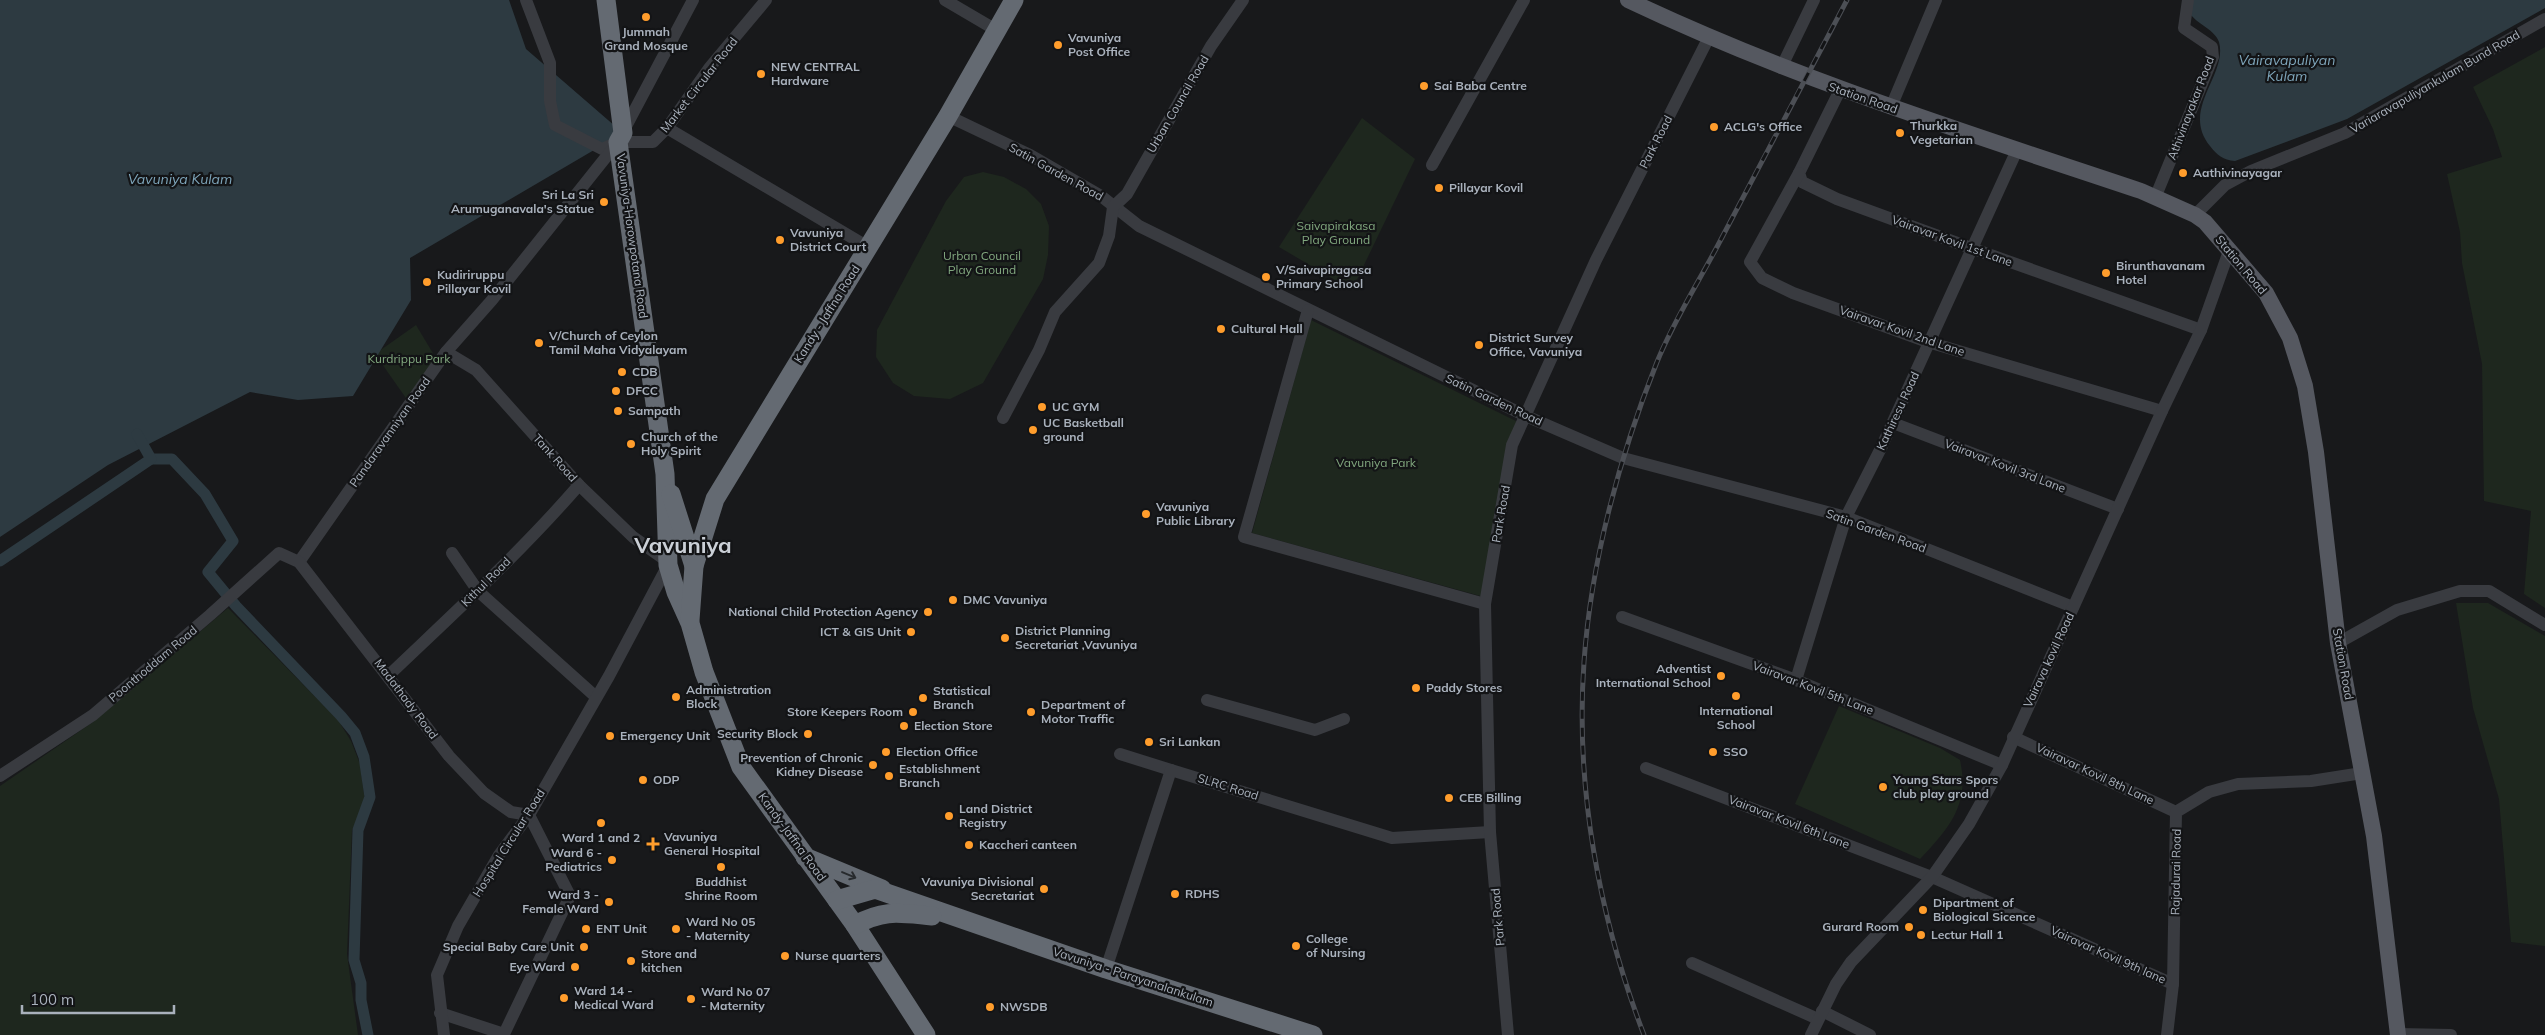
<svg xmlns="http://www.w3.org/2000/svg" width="2545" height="1035" font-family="Mulish,sans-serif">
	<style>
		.green { fill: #1e271e }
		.water { fill: #2d3a41 }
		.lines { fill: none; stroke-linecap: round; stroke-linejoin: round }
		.canal { stroke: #2d3a41; stroke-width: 11 }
		.minor { stroke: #393b40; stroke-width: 12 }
		.major { stroke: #555860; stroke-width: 16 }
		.highway { stroke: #646a72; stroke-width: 19 }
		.rail-casing { stroke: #4c4f55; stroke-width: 5 }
		.rail { stroke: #131416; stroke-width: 3; stroke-dasharray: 9; stroke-linecap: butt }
		.oneway { stroke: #272a2d }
		.poi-dot { fill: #ff9d2c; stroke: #131416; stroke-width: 2 }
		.labels { text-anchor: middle; stroke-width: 4.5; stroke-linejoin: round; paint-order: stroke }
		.poi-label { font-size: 12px; font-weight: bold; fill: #a9b1bc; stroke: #131416; text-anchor: start }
		.street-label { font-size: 12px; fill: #a9b1bc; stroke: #131416 }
		.park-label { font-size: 12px; fill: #82a87f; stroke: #131416 }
		.water-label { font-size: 14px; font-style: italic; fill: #7ea5ba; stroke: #131416 }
		.town-label { font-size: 22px; font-weight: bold; fill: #cbd0d7; stroke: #131416 }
	</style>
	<rect width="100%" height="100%" fill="#18191b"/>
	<g class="green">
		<path d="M2545,47v561l-21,-14 7,-83 -47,-10 -2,-137 -20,-101 -2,-31 -13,-58 55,-17 -9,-28 -20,-42z"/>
		<path d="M1362,118l53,41 -63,131 -73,-43z"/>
		<path d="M983,172l21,5 22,12 15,15 8,22 -1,29 -5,24 -60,104 -33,16 -36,-3 -21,-13 -17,-26 1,-27 69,-129 18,-24z"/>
		<path d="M1311,320l209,103 -36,174 -232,-64z"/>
		<path d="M416,325l21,35 -29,41 -33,-47z"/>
		<path d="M2456,603h32l57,33v310l-34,-4 -12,-143 -26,-91z"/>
		<path d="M228,608l110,112 13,21 9,23 5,38 -13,28 -5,124 11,81h-358v-249l93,-64z"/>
		<path d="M1839,706l101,42 20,12c10,45 -11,68 -40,99l-125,-55z"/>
	</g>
	<g class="water">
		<path d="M0,0h509l17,49 97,84 -213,125 1,42 -58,96 -55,4 -48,-8 -142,73 -108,72z"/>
		<path d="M2193,0h352v8l-198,111 -112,42c-12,-1 -18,-6 -25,-15 -30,-37 18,-71 9,-104 -4,-12 -20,-17 -28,-27z"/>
	</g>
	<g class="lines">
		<g class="canal">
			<path d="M151,459h21l33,35 28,47 -25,31 28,34 105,110 14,17 9,24 6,40 -12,33 -4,130 7,23v17l7,35"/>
			<path d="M0,561l151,-102 -14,-25"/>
		</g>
		<g class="minor">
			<path d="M526,0l24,63v38l5,24 47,24 16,-7h35l14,-14 43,-61 56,-67"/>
			<path d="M945,0l51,30"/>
			<path d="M1781,68l33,-68"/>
			<path d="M1840,90l-41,83 3,9 35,17 134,49 230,82"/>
			<path d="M1891,107l45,-107"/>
			<path d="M948,116l82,39 71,41 38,30 387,190 97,42 223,59 227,90"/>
			<path d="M667,128l201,119"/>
			<path d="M623,132l70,-132"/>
			<path d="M1432,165l92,-165"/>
			<path d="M1799,173l-49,89 12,16 31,15 135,49 234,69"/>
			<path d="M2155,198l58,-141 -1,-10 -28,-19 4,-28"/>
			<path d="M2195,215l30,-30 26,-14 94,-38 200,-114"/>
			<path d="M1308,310l-64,227 241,67"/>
			<path d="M446,352l30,18 103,115 54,52 34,24"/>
			<path d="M1003,418l36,-68 16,-38 44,-49 10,-27 4,-29 14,-13 84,-148 32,-46"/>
			<path d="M1893,423l225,86"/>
			<path d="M452,553l26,38 118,106"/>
			<path d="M299,562l147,-210 46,-52 126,-158"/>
			<path d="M1622,617l174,63 206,85"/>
			<path d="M2338,643l59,-33 63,-19h29l56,34"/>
			<path d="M388,676c65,-62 132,-123 191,-191"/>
			<path d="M1796,680l50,-163 35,-69 136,-298"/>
			<path d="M1207,700l108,30 29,-11"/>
			<path d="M2013,737l163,75"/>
			<path d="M1120,754l51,16"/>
			<path d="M1646,768l286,109 241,107"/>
			<path d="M0,776l93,-61 117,-100 69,-62 20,9 150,194 35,37 27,19 18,3 41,81 -66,138 -64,-21"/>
			<path d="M1692,963l126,56"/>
			<path d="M1106,969l65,-199 221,68 98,-6"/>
			<path d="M1822,1011l48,24"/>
			<path d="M2398,1034l53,1"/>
			<path d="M444,1035l-7,-60 21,-49 41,-71 30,-40 80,-139 59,-111"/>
			<path d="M1508,1035l-18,-203 -5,-228 27,-159 84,-185 113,-223"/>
			<path d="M1811,1035l25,-51 15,-22 81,-85 37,-53 33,-59 160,-354 39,-81 28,-79"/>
			<path d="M2167,1035l6,-51 3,-172 33,-20 29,-8 73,-3 51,-8"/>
		</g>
		<path class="major" d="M1628,0c166,79 340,133 513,191l54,24 10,7 61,71 24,45 15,48 11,66 22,191 36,193 24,199"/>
		<g class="highway">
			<path d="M606,0l17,133 -5,9 47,332 3,91 8,27 14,31 14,49 37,95 114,158 71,110"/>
			<path d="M671,494l23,72"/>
			<path d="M690,620l4,-54 21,-67 233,-383 66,-116"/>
			<path d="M805,857l77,32"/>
			<path d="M837,900l38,-11 231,80 207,66"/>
			<path d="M855,925c30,-16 44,-12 77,-9"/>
		</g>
		<g class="rail-casing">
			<path id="rail" d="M1644,1035c-45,-118 -69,-247 -60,-373 7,-101 36,-207 73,-300 16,-40 41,-79 61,-117 43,-82 86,-164 129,-245"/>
		</g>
		<use href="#rail" class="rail"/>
	</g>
	<defs><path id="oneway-shaft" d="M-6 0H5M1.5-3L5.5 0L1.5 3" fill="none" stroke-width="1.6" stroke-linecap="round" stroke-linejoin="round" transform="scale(1.25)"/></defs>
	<use class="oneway" href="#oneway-shaft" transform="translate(849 875) rotate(23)"/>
	<g class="poi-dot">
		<circle cx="646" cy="17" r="5"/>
		<circle cx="1058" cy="45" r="5"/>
		<circle cx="761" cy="74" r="5"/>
		<circle cx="1424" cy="86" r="5"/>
		<circle cx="1714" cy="127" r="5"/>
		<circle cx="1900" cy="133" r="5"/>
		<circle cx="2183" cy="173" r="5"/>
		<circle cx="1439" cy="188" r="5"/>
		<circle cx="604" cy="202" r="5"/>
		<circle cx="780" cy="240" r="5"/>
		<circle cx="2106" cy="273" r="5"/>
		<circle cx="1266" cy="277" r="5"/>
		<circle cx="427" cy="282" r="5"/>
		<circle cx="1221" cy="329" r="5"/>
		<circle cx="539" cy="343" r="5"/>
		<circle cx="1479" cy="345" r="5"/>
		<circle cx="622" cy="372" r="5"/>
		<circle cx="616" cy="391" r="5"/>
		<circle cx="1042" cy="407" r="5"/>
		<circle cx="618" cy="411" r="5"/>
		<circle cx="1033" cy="430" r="5"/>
		<circle cx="631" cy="444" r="5"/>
		<circle cx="1146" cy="514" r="5"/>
		<circle cx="953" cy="600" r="5"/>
		<circle cx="928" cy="612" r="5"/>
		<circle cx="911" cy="632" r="5"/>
		<circle cx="1005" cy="638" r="5"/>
		<circle cx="1721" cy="676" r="5"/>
		<circle cx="1416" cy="688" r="5"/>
		<circle cx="1736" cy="696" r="5"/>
		<circle cx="676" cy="697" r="5"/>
		<circle cx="923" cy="698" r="5"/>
		<circle cx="913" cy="712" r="5"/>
		<circle cx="1031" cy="712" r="5"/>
		<circle cx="904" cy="726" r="5"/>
		<circle cx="808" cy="734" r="5"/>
		<circle cx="610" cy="736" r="5"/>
		<circle cx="1149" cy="742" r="5"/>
		<circle cx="886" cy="752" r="5"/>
		<circle cx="1713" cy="752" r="5"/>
		<circle cx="873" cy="765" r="5"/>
		<circle cx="889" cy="776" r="5"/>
		<circle cx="643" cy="780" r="5"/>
		<circle cx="1883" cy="787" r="5"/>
		<circle cx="1449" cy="798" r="5"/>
		<circle cx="949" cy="816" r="5"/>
		<circle cx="601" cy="823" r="5"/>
		<path d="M650.5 836.5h5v5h5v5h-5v5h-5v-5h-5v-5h5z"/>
		<circle cx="969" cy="845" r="5"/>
		<circle cx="612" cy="860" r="5"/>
		<circle cx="721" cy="867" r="5"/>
		<circle cx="1044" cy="889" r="5"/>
		<circle cx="1175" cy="894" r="5"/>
		<circle cx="609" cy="902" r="5"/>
		<circle cx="1923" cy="910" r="5"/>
		<circle cx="1909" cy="927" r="5"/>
		<circle cx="586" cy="929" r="5"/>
		<circle cx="676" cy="929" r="5"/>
		<circle cx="1921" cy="935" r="5"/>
		<circle cx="1296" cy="946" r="5"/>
		<circle cx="584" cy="947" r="5"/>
		<circle cx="785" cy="956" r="5"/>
		<circle cx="631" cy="961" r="5"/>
		<circle cx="575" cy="967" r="5"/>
		<circle cx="564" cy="998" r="5"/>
		<circle cx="691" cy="999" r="5"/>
		<circle cx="990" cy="1007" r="5"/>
	</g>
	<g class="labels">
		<g class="poi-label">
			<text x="646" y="36" text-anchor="middle">Jummah<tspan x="646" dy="14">Grand Mosque</tspan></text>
			<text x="1068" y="42">Vavuniya<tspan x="1068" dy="14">Post Office</tspan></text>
			<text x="771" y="71">NEW CENTRAL<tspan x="771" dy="14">Hardware</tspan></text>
			<text x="1434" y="90">Sai Baba Centre</text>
			<text x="1910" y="130">Thurkka<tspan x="1910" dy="14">Vegetarian</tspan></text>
			<text x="1724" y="131">ACLG's Office</text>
			<text x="2193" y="177">Aathivinayagar</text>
			<text x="1449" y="192">Pillayar Kovil</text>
			<text x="594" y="199" text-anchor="end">Sri La Sri<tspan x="594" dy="14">Arumuganavala's Statue</tspan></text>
			<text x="790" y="237">Vavuniya<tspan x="790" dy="14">District Court</tspan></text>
			<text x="2116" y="270">Birunthavanam<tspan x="2116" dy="14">Hotel</tspan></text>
			<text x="1276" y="274">V/Saivapiragasa<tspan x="1276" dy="14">Primary School</tspan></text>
			<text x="437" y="279">Kudiriruppu<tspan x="437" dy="14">Pillayar Kovil</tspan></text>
			<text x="1231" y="333">Cultural Hall</text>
			<text x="549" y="340">V/Church of Ceylon<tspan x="549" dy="14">Tamil Maha Vidyalayam</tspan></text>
			<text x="1489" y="342">District Survey<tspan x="1489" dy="14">Office, Vavuniya</tspan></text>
			<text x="632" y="376">CDB</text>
			<text x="626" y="395">DFCC</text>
			<text x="1052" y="411">UC GYM</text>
			<text x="628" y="415">Sampath</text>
			<text x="1043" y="427">UC Basketball<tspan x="1043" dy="14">ground</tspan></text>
			<text x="641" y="441">Church of the<tspan x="641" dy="14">Holy Spirit</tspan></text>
			<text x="1156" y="511">Vavuniya<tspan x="1156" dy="14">Public Library</tspan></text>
			<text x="963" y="604">DMC Vavuniya</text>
			<text x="918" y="616" text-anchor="end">National Child Protection Agency</text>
			<text x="1015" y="635">District Planning<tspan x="1015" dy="14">Secretariat ,Vavuniya</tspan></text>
			<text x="901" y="636" text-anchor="end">ICT &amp; GIS Unit</text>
			<text x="1711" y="673" text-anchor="end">Adventist<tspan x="1711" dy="14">International School</tspan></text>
			<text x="1426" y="692">Paddy Stores</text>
			<text x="686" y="694">Administration<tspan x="686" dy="14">Block</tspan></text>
			<text x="933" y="695">Statistical<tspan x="933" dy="14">Branch</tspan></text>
			<text x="1041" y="709">Department of<tspan x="1041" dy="14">Motor Traffic</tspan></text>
			<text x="1736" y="715" text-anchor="middle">International<tspan x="1736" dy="14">School</tspan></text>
			<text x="903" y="716" text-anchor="end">Store Keepers Room</text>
			<text x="914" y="730">Election Store</text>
			<text x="798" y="738" text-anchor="end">Security Block</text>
			<text x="620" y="740">Emergency Unit</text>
			<text x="1159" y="746">Sri Lankan</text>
			<text x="896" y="756">Election Office</text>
			<text x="1723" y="756">SSO</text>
			<text x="863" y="762" text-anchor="end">Prevention of Chronic<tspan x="863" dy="14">Kidney Disease</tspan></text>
			<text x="899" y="773">Establishment<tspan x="899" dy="14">Branch</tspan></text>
			<text x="653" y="784">ODP</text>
			<text x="1893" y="784">Young Stars Spors<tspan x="1893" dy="14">club play ground</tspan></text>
			<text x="1459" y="802">CEB Billing</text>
			<text x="959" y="813">Land District<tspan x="959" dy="14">Registry</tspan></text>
			<text x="664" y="841">Vavuniya<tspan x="664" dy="14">General Hospital</tspan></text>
			<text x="601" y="842" text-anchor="middle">Ward 1 and 2</text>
			<text x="979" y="849">Kaccheri canteen</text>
			<text x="602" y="857" text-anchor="end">Ward 6 -<tspan x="602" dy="14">Pediatrics</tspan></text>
			<text x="721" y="886" text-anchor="middle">Buddhist<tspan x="721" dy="14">Shrine Room</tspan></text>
			<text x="1034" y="886" text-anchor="end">Vavuniya Divisional<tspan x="1034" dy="14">Secretariat</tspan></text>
			<text x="1185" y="898">RDHS</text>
			<text x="599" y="899" text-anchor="end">Ward 3 -<tspan x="599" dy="14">Female Ward</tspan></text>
			<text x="1933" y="907">Dipartment of<tspan x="1933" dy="14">Biological Sicence</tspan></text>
			<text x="686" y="926">Ward No 05<tspan x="686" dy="14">- Maternity</tspan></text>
			<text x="1899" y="931" text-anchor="end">Gurard Room</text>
			<text x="596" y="933">ENT Unit</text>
			<text x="1931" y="939">Lectur Hall 1</text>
			<text x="1306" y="943">College<tspan x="1306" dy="14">of Nursing</tspan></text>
			<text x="574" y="951" text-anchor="end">Special Baby Care Unit</text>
			<text x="641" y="958">Store and<tspan x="641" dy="14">kitchen</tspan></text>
			<text x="795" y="960">Nurse quarters</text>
			<text x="565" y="971" text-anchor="end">Eye Ward</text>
			<text x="574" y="995">Ward 14 -<tspan x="574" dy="14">Medical Ward</tspan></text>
			<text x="701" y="996">Ward No 07<tspan x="701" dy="14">- Maternity</tspan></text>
			<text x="1000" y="1011">NWSDB</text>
		</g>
		<g class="street-label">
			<text transform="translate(2435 82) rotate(-30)" y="4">Variaravapuliyankulam Bund Road</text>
			<text transform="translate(699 85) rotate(-52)" y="4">Market Circular Road</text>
			<text transform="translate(1863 98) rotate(19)" y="4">Station Road</text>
			<text transform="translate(1178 104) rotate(-60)" y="4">Urban Council Road</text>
			<text transform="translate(2191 108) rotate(-69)" y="4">Athivinayakar Road</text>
			<text transform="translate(1656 142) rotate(-63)" y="4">Park Road</text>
			<text transform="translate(1056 172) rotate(29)" y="4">Satin Garden Road</text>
			<text transform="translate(632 236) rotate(82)" y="4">Vavuniya-Horowpotana Road</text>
			<text transform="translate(1952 241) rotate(20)" y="4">Vairavar Kovil 1st Lane</text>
			<text transform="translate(2241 265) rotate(50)" y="4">Station Road</text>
			<text transform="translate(827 314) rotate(-58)" y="4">Kandy - Jaffna Road</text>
			<text transform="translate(1902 331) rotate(19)" y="4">Vairavar Kovil 2nd Lane</text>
			<text transform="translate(1494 400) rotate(25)" y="4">Satin Garden Road</text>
			<text transform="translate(1898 411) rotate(-65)" y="4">Kathiresu Road</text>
			<text transform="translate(390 432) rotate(-55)" y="4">Pandaravanniyan Road</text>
			<text transform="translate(555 458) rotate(48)" y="4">Tank Road</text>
			<text transform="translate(2005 466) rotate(21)" y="4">Vairavar Kovil 3rd Lane</text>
			<text transform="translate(1501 514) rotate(-80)" y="4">Park Road</text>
			<text transform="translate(1876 531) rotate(20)" y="4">Satin Garden Road</text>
			<text transform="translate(486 582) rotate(-45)" y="4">Kithul Road</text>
			<text transform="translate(2049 660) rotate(-65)" y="4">Vairava kovil Road</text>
			<text transform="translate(153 664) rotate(-40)" y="4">Poonthoddam Road</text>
			<text transform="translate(2343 664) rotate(80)" y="4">Station Road</text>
			<text transform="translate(1813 688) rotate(21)" y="4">Vairavar Kovil 5th Lane</text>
			<text transform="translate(406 699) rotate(53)" y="4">Madathady Road</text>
			<text transform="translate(2095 774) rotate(25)" y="4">Vairavar Kovil 8th Lane</text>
			<text transform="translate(1228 787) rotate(17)" y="4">SLRC Road</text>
			<text transform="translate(1789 822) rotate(21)" y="4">Vairavar Kovil 6th Lane</text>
			<text transform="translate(792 837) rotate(54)" y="4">Kandy-Jaffna Road</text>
			<text transform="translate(509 843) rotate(-58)" y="4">Hospital Circular Road</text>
			<text transform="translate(2176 872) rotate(-89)" y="4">Rajadurai Road</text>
			<text transform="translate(1498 917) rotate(-95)" y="4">Park Road</text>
			<text transform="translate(2108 955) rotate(24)" y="4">Vairavar Kovil 9th lane</text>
			<text transform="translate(1133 977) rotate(18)" y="4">Vavuniya - Parayanalankulam</text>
		</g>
		<g class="park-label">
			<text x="1336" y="230">Saivapirakasa<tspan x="1336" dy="14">Play Ground</tspan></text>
			<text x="982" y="260">Urban Council<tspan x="982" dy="14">Play Ground</tspan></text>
			<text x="409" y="363">Kurdrippu Park</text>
			<text x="1376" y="467">Vavuniya Park</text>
		</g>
		<g class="water-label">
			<text x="2287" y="65">Vairavapuliyan<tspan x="2287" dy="16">Kulam</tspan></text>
			<text x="180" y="184">Vavuniya Kulam</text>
		</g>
		<g class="town-label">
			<text x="683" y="553">Vavuniya</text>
		</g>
	</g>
	<path d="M22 1005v8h152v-8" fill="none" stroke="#a9b1bc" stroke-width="2.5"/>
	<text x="30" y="1005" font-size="15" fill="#a9b1bc" stroke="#131416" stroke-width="4" paint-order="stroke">100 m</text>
</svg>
